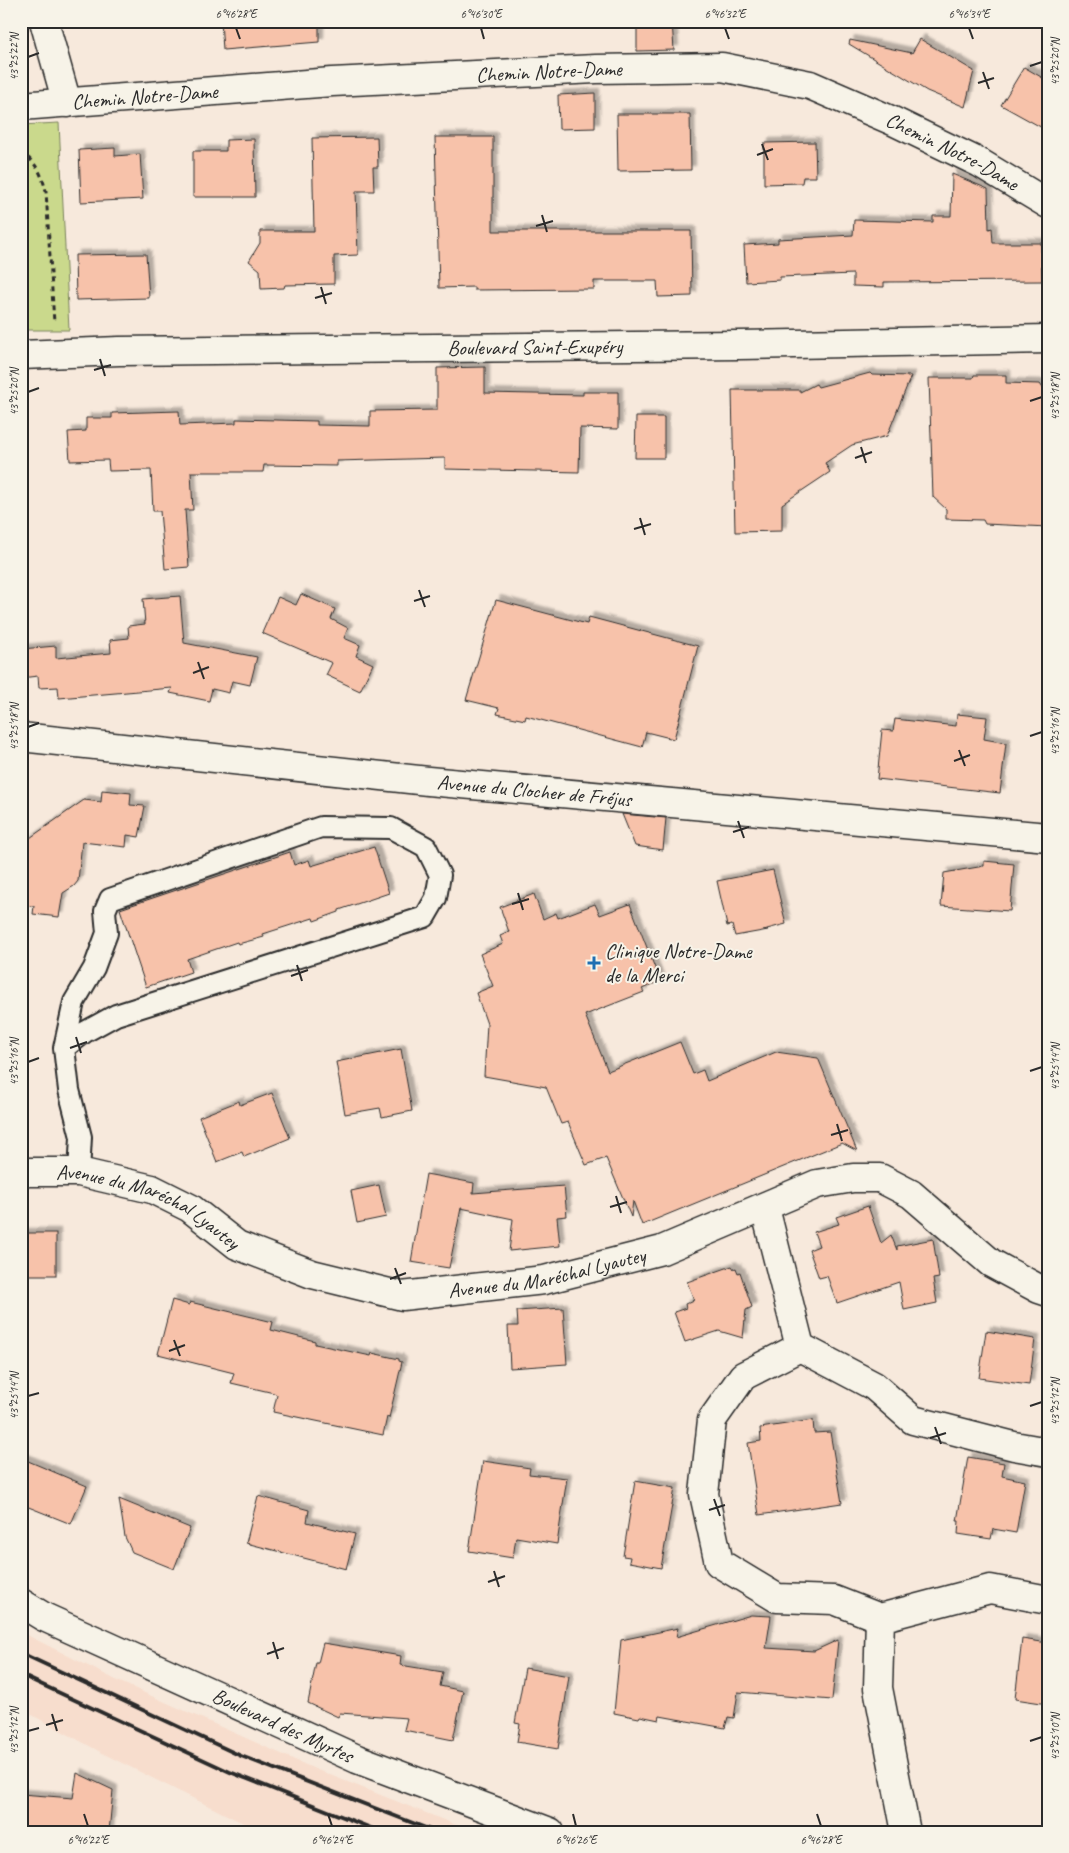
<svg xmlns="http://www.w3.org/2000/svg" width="1069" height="1853" font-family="Caveat,sans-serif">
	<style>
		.built { fill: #f7ddcd }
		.green { fill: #cad98c; stroke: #7a825c }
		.building { fill: #f7c2aa; stroke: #2b2b2b; filter: url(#shadow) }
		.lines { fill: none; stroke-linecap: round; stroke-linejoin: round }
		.service-casing { stroke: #2b2b2b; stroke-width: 24 }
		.minor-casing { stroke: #2b2b2b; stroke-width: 31 }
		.path { stroke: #2b2b2b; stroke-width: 3; stroke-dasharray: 5 4; stroke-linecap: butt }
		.service { stroke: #f7f3e8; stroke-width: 20 }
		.minor { stroke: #f7f3e8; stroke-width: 28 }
		.rail { stroke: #2b2b2b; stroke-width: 4 }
		.ticks { fill: none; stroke: #2b2b2b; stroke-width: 2 }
		.poi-dot { fill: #1f6fb2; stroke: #f7f3e8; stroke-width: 2 }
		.labels { text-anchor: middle; stroke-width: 4; stroke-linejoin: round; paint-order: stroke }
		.street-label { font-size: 21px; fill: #2b2b2b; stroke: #f7f3e8 }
		.poi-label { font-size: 21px; fill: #2b2b2b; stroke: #f7f3e8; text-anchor: start }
		.neatline { fill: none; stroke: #2b2b2b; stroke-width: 2 }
		.ticks-label { font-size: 12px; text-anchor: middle; fill: #2b2b2b }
	</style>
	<defs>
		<filter id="shadow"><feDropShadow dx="4.5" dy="-4.5" stdDeviation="1" flood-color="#0004"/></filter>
	</defs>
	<rect width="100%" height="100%" fill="#f7e9dc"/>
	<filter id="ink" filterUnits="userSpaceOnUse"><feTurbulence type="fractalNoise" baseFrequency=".02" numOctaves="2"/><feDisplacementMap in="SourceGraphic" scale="10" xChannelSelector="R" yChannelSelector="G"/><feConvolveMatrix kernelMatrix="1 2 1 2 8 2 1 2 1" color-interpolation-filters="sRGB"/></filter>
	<g filter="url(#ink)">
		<path class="built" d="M21,1632l97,49 197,88 159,63h-213l-153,-76 -87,-47z"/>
		<path class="green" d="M59,123l10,207h-48v-205z"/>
		<g class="building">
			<path d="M221,21h98v21l-96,8z"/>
			<path d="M637,21h35l2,29 -37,1z"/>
			<path d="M920,39l54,32 -9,36 -38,-16 -78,-47 1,-4 62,13z"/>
			<path d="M1024,67l24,14v50l-47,-26z"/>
			<path d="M595,93v35l-36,1 -1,-34z"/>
			<path d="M617,114h73l1,56 -73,1z"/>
			<path d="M377,137l1,30h-5l1,24h-18l2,64 -24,1v28l-49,1 -1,3 -23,1 -1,-19 -11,-9 11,-18v-12h54l-2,-93z"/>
			<path d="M435,137h58v94h198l1,65 -34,1 -1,-16h-63v8l-120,1v-3l-35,1z"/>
			<path d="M254,139l1,58h-62v-46h33v-11z"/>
			<path d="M815,142l1,35h-13l-1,6 -38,1v-41z"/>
			<path d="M115,148v8l25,-2 3,45 -62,3 -2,-52z"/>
			<path d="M952,174l36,15 1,40 3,-1 1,15h48l1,38 -158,1v5l-31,-1v-12l-73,3v3l-34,2 -2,-37 34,-2v-4l75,-4 1,-15 79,2v-6h18z"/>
			<path d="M146,254l3,44 -73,2 -1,-45z"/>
			<path d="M485,367v26l98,2v-3h35v37l-38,-1 -1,44 -134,-3v-11l-108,3v5l-73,-1 -1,7h-72l2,38h-8l4,57 -24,2 -5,-58h-7l-2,-41 -42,1 -1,-11 -38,1 -2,-29 18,-1v-13h26v-5l67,-2 1,14 56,-2v-4l81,2v4l53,1v-15l67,-1v-42z"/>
			<path d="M870,373l2,2 39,1 -24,60 -35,9 -27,18 5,9 -48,32v27l-47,1 -3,-142h68v2l16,-8 2,3z"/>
			<path d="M974,375h32v8l34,1 8,11v132l-63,-3 -2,-4 -37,-1v-10l-13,-12 -4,-119h44z"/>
			<path d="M636,417h28v41h-29z"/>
			<path d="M301,594l34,15 -4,10 17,9 -4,10 16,7 -4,11 17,8 -13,27 -34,-16 6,-12 -70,-30 16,-36 18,8z"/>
			<path d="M180,596l4,47 73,14 -7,28 -18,-4 -3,12 -17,-4 -3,12 -39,-8 2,-5 -113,10 -1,-11 -19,1 -1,-12 -17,2v-29l35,-3v12l55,-5 -1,-13 19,-2 -1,-12 17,-2 -2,-25z"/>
			<path d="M496,600l91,24 2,-7 109,29 -24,93 -28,-7 -4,15 -116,-31 -1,4 -28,-6 2,-6 -33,-8z"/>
			<path d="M957,714l30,3 -3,22 22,4 -6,50 -123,-14 5,-49 11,1 2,-12 61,7z"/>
			<path d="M102,790l29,3 -1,12 15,1 -6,31 -12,-2 -1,12 -44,-5 -4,39 -4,5 -11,7 -4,24 -26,-3 1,-8 -13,1v-55l5,1 1,-13 57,-40 17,2z"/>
			<path d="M622,814l44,4 -3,32 -28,-4z"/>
			<path d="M374,847l15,46 -50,17v2l-25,9 -1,-3 -50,16 1,3 -26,7 -1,-2 -50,17 4,13 -45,15 -26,-78 170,-57 4,13 15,-5 2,6z"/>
			<path d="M984,861l30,3 -4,47 -69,-5 3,-33 40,-7z"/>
			<path d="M773,870l13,54 -19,5 1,1 -33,6 -3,-11 -5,1 -10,-45z"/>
			<path d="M534,894l9,25 13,-6 2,5 37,-14 5,11 30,-11 30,77 -18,8 2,3 -59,23 23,56 72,-29 13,32 10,-4 4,11 69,-29 42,6 39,93 -15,-8 -200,82 -9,-24 -2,16 -25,-59 -20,7 -18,-43 -7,2 -15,-37 -62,-11 3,-52 -11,-31 17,-7 -13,-32 23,-10 -3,-8 9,-4 -9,-25z"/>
			<path d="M401,1049l11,62 -30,6 -2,-9 -35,6 -9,-52z"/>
			<path d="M272,1093l18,45 -46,19 -2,-5 -25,10 -18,-45 40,-16 1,4z"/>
			<path d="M426,1174l48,9 -1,10 91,-7 3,30 -10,1 3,29 -51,5 4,-32 -52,-11 -12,60 -38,-6z"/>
			<path d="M379,1185l7,32 -29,6 -6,-32z"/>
			<path d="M868,1206l13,37 10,-8 6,15v-4l36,-7 6,39 -6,1 4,24 -33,7 -5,-28 -62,21 -10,-27 -8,2 -10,-28 10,-4 -5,-14 25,-8 -3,-7z"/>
			<rect x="21" y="1233" width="35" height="42"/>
			<path d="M732,1266l2,3 2,-1 2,5 2,-1 12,35 -6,3 -3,28 -24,-7 -34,11 -11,-30 12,-4 -1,-4 9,-4 -7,-18z"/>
			<path d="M172,1300l17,5 1,-3 83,20 -2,8 44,11v3l56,12 1,-3 27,6v2l3,1 -13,56 -2,-1 -4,18 -110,-23 4,-17 -3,-2 -43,-10 3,-10 -76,-19z"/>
			<path d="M563,1308l4,56 -57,4 -2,-42h10l-1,-15z"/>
			<path d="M986,1331l49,8 -6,46 -50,-7z"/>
			<path d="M813,1420l1,13 16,-1 12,71 -83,12 -11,-72 13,-2 -1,-13z"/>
			<path d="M968,1457l36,6 -2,13 23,5 -9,52 -23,-4 -2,10 -33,-5 1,-13h-2z"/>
			<path d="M21,1458l66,28 -16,38 -50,-20z"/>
			<path d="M483,1461l47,7 -1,6 38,4 -10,66 -41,-7 -3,21 -44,-7z"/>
			<path d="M635,1481l40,7 -14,80 -32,-6 1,-5 -7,-1z"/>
			<path d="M258,1496l51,14 -2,12 48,12 -9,35 -100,-26z"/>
			<path d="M119,1499l71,29 -16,41 -42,-17 -7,-15z"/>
			<path d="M751,1615l20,1 -5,32 48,3 24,-11 -6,60 -94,-8 -4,26 -6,-1 -3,11 -65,-12 -1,4 -19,-4 -1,2 -25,-5 7,-73 57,-12 -2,9z"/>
			<path d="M1022,1639l26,4v61l-33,-5z"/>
			<path d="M323,1643l78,13 -1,9 43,7 -3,14 23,5 -10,49 -49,-10 3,-12 -67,-5 -2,4 -30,-14 8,-40h2z"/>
			<path d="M525,1668l44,8 -11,73 -41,-7 3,-18 -5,-1z"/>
			<path d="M77,1773l36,17 -4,42h-88v-38l52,4z"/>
		</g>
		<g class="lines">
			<g class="service-casing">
				<path id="service" d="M64,1048l21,-16 31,-17 309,-98 11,-19 4,-23 -14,-28 -35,-19 -70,-1 -211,72 -5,12 2,22 -13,35 -20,34 -10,46 5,42 12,47 -2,35"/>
			</g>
			<g class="minor-casing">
				<g id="minor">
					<path d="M44,21l23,82"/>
					<path id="s1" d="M21,106l311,-24 264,-13 126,-2 88,18 83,36 87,42 68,41"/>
					<path id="s2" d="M21,355l98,-4 620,-6 309,-6"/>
					<path id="s3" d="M21,737l407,44 620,56"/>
					<path id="s4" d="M21,1172h58l73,17 38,19 47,37 75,29 90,22 142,-16 118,-30 155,-66 36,-6h27l31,16 80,69 48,26 9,3"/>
					<path d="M765,1208l35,139 74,39 39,34 101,26 34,6"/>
					<path d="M800,1347l-57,29 -31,44 -8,74 15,69 58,35 57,2 46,18"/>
					<path id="s5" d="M21,1603l23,14 313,142 193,73"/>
					<path d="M906,1832l-28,-144 2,-70 110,-29 58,11"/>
				</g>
			</g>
			<path class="path" d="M21,152c16,12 20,20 25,39l8,132"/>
			<use href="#service" class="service"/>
			<use href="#minor" class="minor"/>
			<g class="rail">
				<path d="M21,1653l220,103 195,76"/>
				<path d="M21,1675l209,97 151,60"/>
			</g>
		</g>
	</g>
	<path class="ticks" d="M236,28l4,11M481,28l3,11M725,28l4,11M969,28l4,11M28,57l11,-4M1030,66l12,-4M983,72l6,17M978,83l16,-5M762,144l6,16M757,155l16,-6M542,215l5,17M536,226l17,-5M321,287l5,17M315,298l17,-5M100,359l5,17M94,370l17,-5M28,392l11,-4M1030,401l12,-4M861,447l5,16M855,458l17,-6M640,518l5,17M634,529l17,-5M419,590l6,17M414,601l16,-5M198,662l6,17M193,673l16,-6M28,727l11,-4M1030,736l12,-4M959,750l6,16M954,761l16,-6M738,821l6,17M733,832l16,-5M518,893l5,17M512,904l17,-5M297,965l5,16M291,976l17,-6M76,1037l5,16M70,1048l17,-6M28,1062l11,-4M1030,1071l12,-4M837,1124l5,17M831,1135l17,-5M616,1196l5,17M610,1207l17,-5M395,1268l6,16M390,1279l16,-6M174,1340l6,16M169,1351l16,-6M28,1396l11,-3M1030,1406l12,-4M935,1427l6,17M930,1438l16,-5M714,1499l6,17M709,1510l16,-5M494,1571l5,16M488,1582l17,-6M273,1642l5,17M267,1654l17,-6M52,1714l5,17M46,1725l17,-5M28,1731l11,-3M1030,1741l12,-4M84,1814l4,12M328,1814l4,12M573,1814l3,12M817,1814l4,12"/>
	<path class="poi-dot" d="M591.5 955.5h5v5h5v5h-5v5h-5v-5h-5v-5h5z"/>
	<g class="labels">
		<g class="street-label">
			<text dy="7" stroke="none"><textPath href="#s1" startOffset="529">Chemin Notre-Dame</textPath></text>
			<text dy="7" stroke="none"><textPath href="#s1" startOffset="124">Chemin Notre-Dame</textPath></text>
			<text dy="7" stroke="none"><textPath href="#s1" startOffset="949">Chemin Notre-Dame</textPath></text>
			<text dy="7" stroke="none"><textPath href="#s2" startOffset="514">Boulevard Saint-Exupéry</textPath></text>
			<text dy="7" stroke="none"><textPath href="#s3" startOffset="516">Avenue du Clocher de Fréjus</textPath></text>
			<text dy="7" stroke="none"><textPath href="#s4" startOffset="135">Avenue du Maréchal Lyautey</textPath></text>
			<text dy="7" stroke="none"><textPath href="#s4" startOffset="555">Avenue du Maréchal Lyautey</textPath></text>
			<text dy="7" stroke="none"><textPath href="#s5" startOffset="289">Boulevard des Myrtes</textPath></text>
		</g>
		<g class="poi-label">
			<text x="605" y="958">Clinique Notre-Dame<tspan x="605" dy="24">de la Merci</tspan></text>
		</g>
	</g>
	<rect width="1069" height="1853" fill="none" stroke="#f7f3e8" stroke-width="55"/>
	<rect x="28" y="28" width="1014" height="1798" class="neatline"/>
	<g class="ticks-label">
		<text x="236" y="18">6°46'28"E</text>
		<text x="481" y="18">6°46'30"E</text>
		<text x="725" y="18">6°46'32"E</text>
		<text x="969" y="18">6°46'34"E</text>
		<text transform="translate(14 57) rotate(-90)" y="4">43°25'22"N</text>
		<text transform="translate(1055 62) rotate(-90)" y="4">43°25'20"N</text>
		<text transform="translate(14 392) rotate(-90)" y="4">43°25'20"N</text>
		<text transform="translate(1055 397) rotate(-90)" y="4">43°25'18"N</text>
		<text transform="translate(14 727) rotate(-90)" y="4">43°25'18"N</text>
		<text transform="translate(1055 732) rotate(-90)" y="4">43°25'16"N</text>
		<text transform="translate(14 1062) rotate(-90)" y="4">43°25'16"N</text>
		<text transform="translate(1055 1067) rotate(-90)" y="4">43°25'14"N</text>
		<text transform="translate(14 1396) rotate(-90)" y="4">43°25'14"N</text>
		<text transform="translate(1055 1402) rotate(-90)" y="4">43°25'12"N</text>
		<text transform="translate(14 1731) rotate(-90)" y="4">43°25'12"N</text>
		<text transform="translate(1055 1737) rotate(-90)" y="4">43°25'10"N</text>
		<text x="88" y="1844">6°46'22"E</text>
		<text x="332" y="1844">6°46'24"E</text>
		<text x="576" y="1844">6°46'26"E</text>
		<text x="821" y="1844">6°46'28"E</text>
	</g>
</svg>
